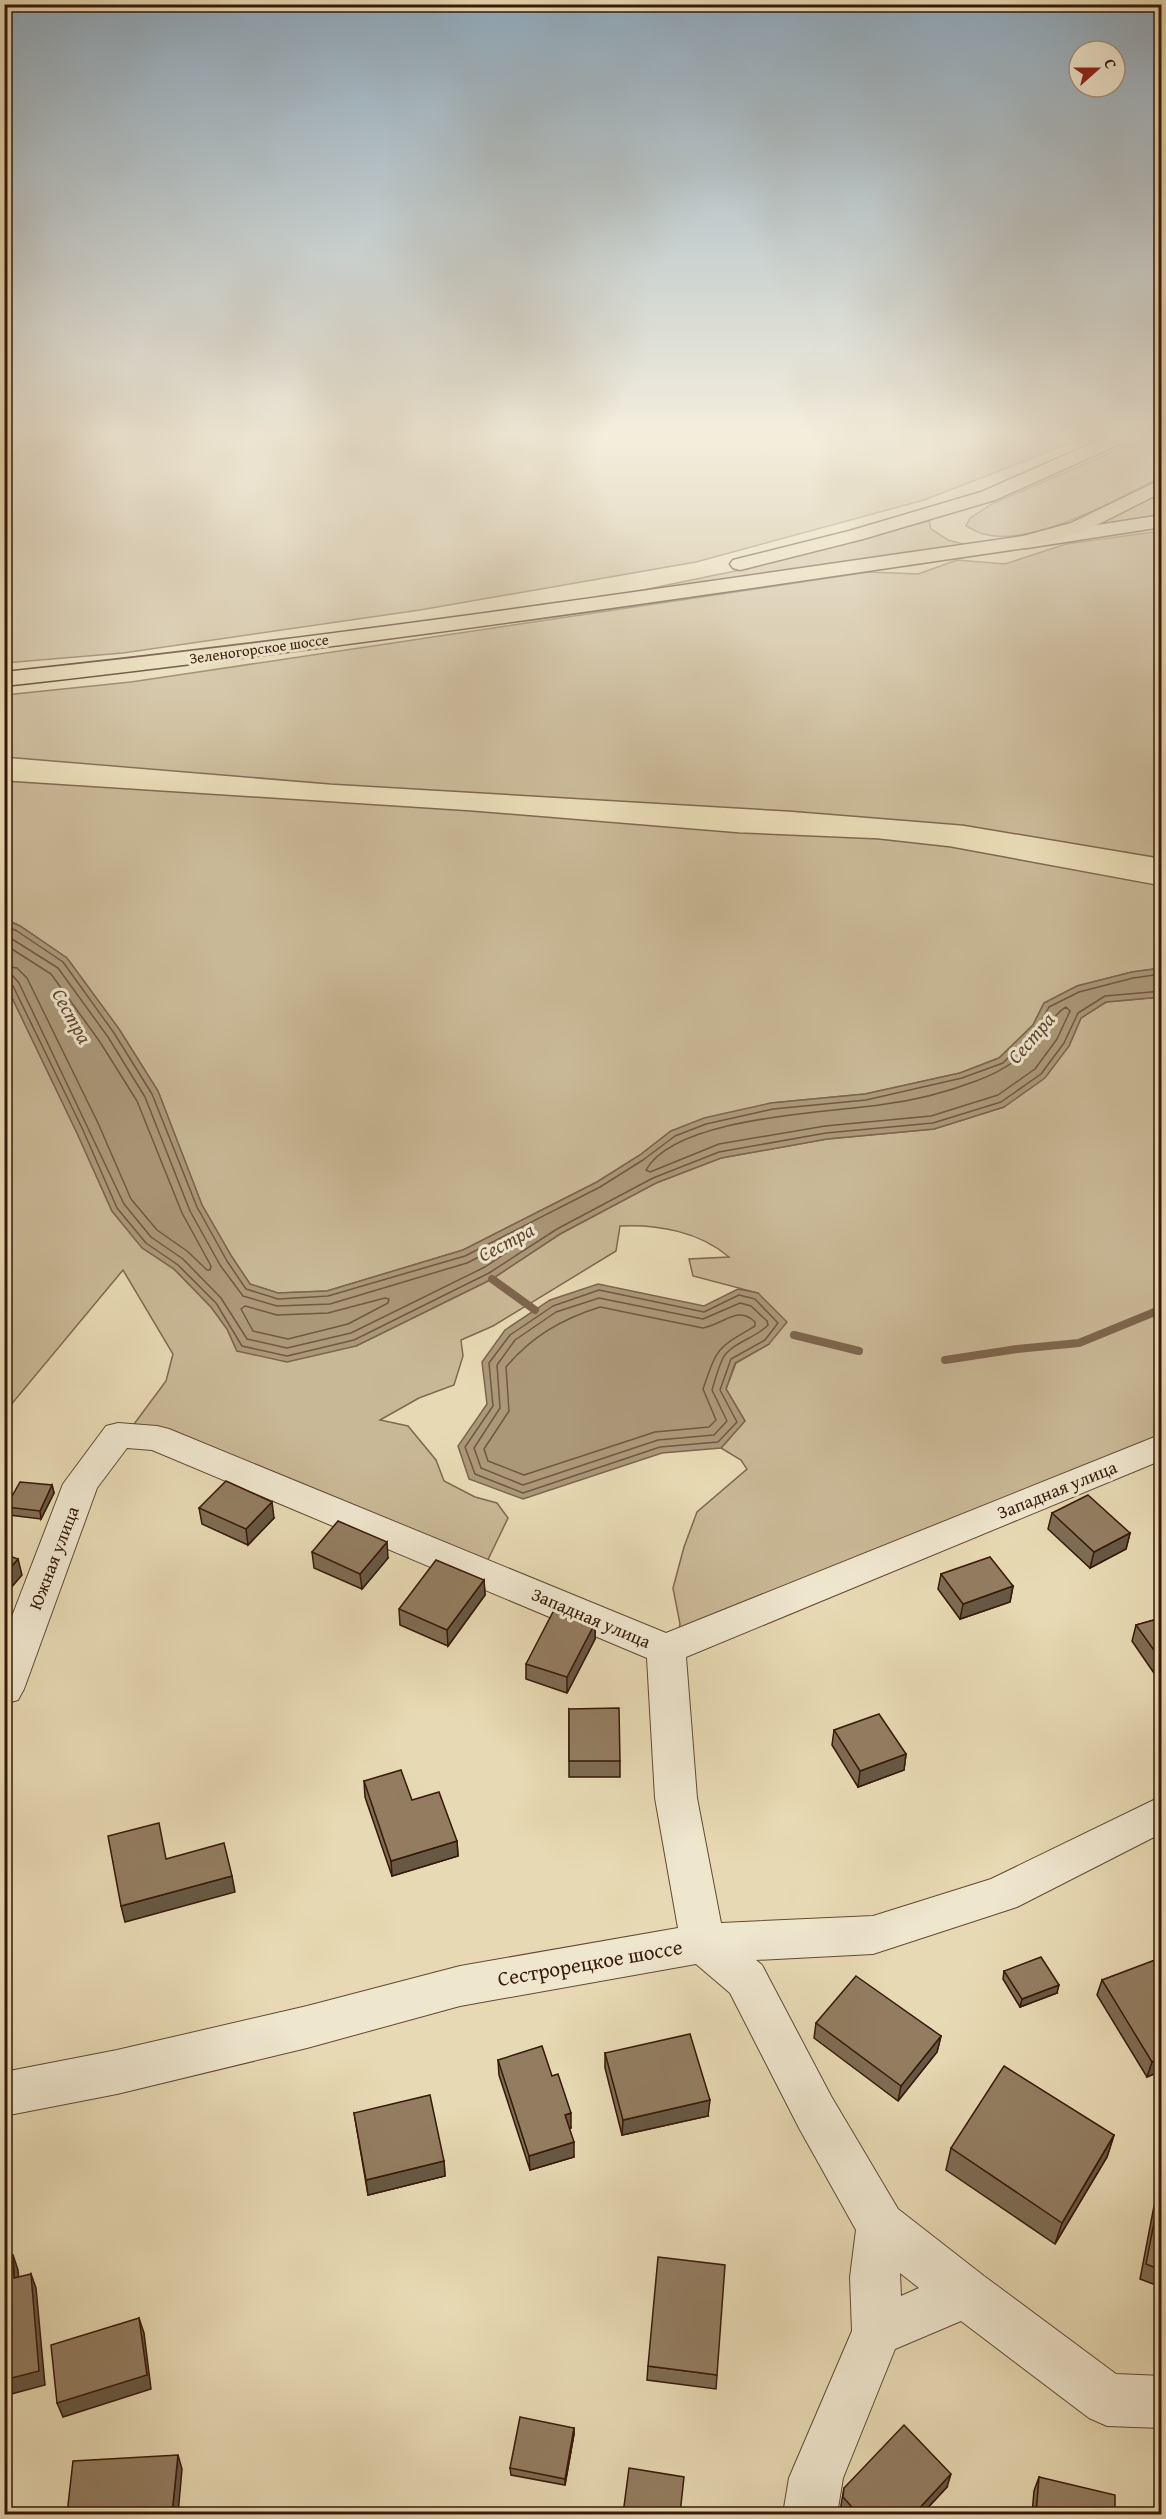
<svg xmlns="http://www.w3.org/2000/svg" width="1166" height="2519" font-family="'Gentium Book Plus',serif">
	<style>
		.green { fill: #c9b896; stroke: #80684f; stroke-width: 1.5 }
		.water { fill: #ab9879; stroke: #7d654c; stroke-width: 1.5 }
		.lines { fill: none; stroke-linecap: round; stroke-linejoin: round }
		.shore { stroke: #715840; stroke-width: 1.5 }
		.stream { stroke: #7d654c; stroke-width: 8 }
		.street-casing { stroke: #634933; stroke-width: 2 }
		.secondary-casing { stroke: #371908; stroke-width: 3 }
		.highway-casing { stroke: #371908; stroke-width: 3 }
		.street { fill: #efe6ce; fill-rule: evenodd }
		.secondary { fill: #efe6ce; fill-rule: evenodd }
		.highway { fill: #e7d9b3; fill-rule: evenodd }
		.wall { fill: #7e6c53; stroke: #371908; stroke-width: 1.5 }
		.shaded-wall { fill: #675844; stroke: #371908; stroke-width: 1.5 }
		.building { fill: #937d61; stroke: #371908; stroke-width: 1.5 }
		.labels { text-anchor: middle; stroke-width: 6; stroke-linejoin: round; paint-order: stroke }
		.far-street-label { font-size: 15px; fill: #371908; stroke: #efe6ce }
		.street-label { font-size: 18px; fill: #371908; stroke: #efe6ce }
		.water-label { font-size: 20px; font-style: italic; fill: #604530; stroke: #efe6ce }
		.near-street-label { font-size: 21px; fill: #371908; stroke: #efe6ce }
	</style>
	<rect width="100%" height="100%" fill="#e7d9b3"/>
	<filter id="stains"><feTurbulence type="fractalNoise" baseFrequency=".00333" numOctaves="4"/><feColorMatrix values="0 0 0 0 .2 0 0 0 0 .09 0 0 0 0 .02 0 0 0 .5 -.17"/></filter>
	<radialGradient id="worn" r=".72"><stop offset=".6" stop-color="#630" stop-opacity="0"/><stop offset="1" stop-color="#630" stop-opacity=".3"/></radialGradient>
	<g class="green">
		<path d="M28,438h1056l-160,62 -228,62 -276,48 -297,43 -118,10v-205h7z"/>
		<path d="M1145,438h16v39c-44,22 -129,71 -178,57 -6,-2 -12,-6 -17,-8l4,-8 22,-14z"/>
		<path d="M1157,496l4,4v18l-75,11z"/>
		<path d="M929,521l2,8 17,11 19,5 -397,60 170,-35z"/>
		<path d="M1161,531v327l-198,-33 -174,-14 -458,-27 -326,-27v-62l126,-13 738,-110 49,2 39,-14 48,4 61,-20z"/>
		<path d="M4,781l466,30 269,22 139,6 72,8 211,39v82l-29,4 -55,14 -33,17 -11,22 -34,33 -39,15 -95,21 -94,9 -100,28 -31,24 -43,27 -134,68 -136,41 -49,2 -28,-9 -18,-27 -30,-52 -44,-114 -39,-62 -52,-71 -47,-32 -15,-7z"/>
		<path d="M5,983l72,150 35,78 30,36 32,22 37,38 16,22 10,22 119,-5 136,-67 68,-45 96,-51 65,-25 106,-19 107,-10 70,-22 65,-61 12,-28 25,-16 55,-5v449l-485,199 4,-21 -7,-36 11,-41 13,-35 50,-43 -6,-9 -20,-12 24,-27 -19,-32 10,-26 33,-19 -11,-51 -65,-17 -4,-17 40,-2c-29,-25 -71,-33 -109,-31l-4,25 -123,75 -32,14 2,16 -9,29 -35,13 -39,22 28,6 28,34 8,21 31,16 22,6 11,15 -26,54 -356,-137 40,-54 7,-27 -50,-84 -118,142z"/>
	</g>
	<g class="water">
		<path d="M5,919l15,7 47,32 52,71 39,62 44,114 30,52 18,27 28,9 49,-2 136,-41 134,-68 43,-27 31,-24 33,-13 67,-15 94,-9 95,-21 39,-15 34,-33 11,-22 33,-17 55,-14 29,-4v29l-55,5 -25,16 -12,28 -24,32 -41,29 -70,22 -107,10 -106,19 -65,25 -96,51 -68,45 -136,67 -69,16 -50,-11 -10,-22 -16,-22 -37,-38 -32,-21 -30,-37 -35,-78 -72,-150z"/>
		<path d="M598,1284l106,22 34,-17 20,4 29,29 -18,22 -34,19 -9,26 19,32 -24,27 -59,5 -139,46 -54,-20 -11,-33 29,-42 -5,-42 23,-32 45,-30z"/>
	</g>
	<g class="lines">
		<g class="shore">
			<path d="M4,925l13,6 46,31 51,71 38,61 45,113 30,54 19,28 32,10 50,-3 137,-40 135,-69 43,-27 32,-24 31,-12 67,-15 93,-9 96,-22 41,-15 34,-34 12,-22 30,-15 54,-14 29,-4"/>
			<path d="M4,934l54,34 50,69 37,60 45,114 30,54 23,31 34,10 53,-2 137,-41 63,-32 3,4 -48,32 -134,66 -64,15 -40,-9 -26,-41 -38,-39 -32,-22 -27,-33 -105,-221 -6,-7 -9,-1"/>
			<path d="M4,944l47,30 49,68 37,59 45,112 29,53 -1,4h-3l-20,-19 -30,-21 -26,-31 -33,-76 -71,-145 -10,-10 -13,-2"/>
			<path d="M4,982l9,4 70,144 34,78 29,35 32,22 38,38 26,43 45,10 67,-16 135,-67 68,-44 96,-51 66,-26 107,-19 107,-10 68,-21 40,-28 23,-31 14,-30 27,-17 57,-5"/>
			<path d="M1066,1007l4,4 -13,28 -22,30 -37,26 -67,21 -106,10 -106,18 -69,28 -4,-2c29,-53 178,-57 233,-65 33,-4 66,-12 97,-24 26,-9 49,-25 67,-47 8,-10 11,-20 23,-27z"/>
			<path d="M599,1290l105,22 35,-17 16,4 23,24 -13,17 -34,19 -11,31 17,32 -19,20 -58,5 -137,46 -48,-19 -10,-27 28,-41 -4,-43 21,-28 43,-29z"/>
			<path d="M385,1298l4,1 -1,4 -40,21 -60,15 -35,-8 -12,-22 4,-3 32,9 51,-2z"/>
			<path d="M599,1298l104,21 37,-16 11,3 16,15 1,4c-12,13 -37,18 -45,33 -5,10 -8,22 -11,32l15,31 -13,14 -56,5 -135,45 -42,-17 -7,-20 26,-40 -3,-43 18,-25 41,-28z"/>
			<path d="M600,1307l103,21c21,-4 35,-23 52,-6v4c-39,23 -37,20 -52,63l13,31 -7,7 -54,5 -131,43 -36,-14 -4,-12 25,-38 -3,-44c26,-31 56,-48 94,-60z"/>
		</g>
		<g class="stream">
			<path d="M492,1279l43,31"/>
			<path d="M794,1335l65,16"/>
			<path d="M945,1360l72,-11 62,-6 83,-34"/>
		</g>
		<g class="street-casing">
			<path id="street" d="M118,1423l39,3 12,3 497,204 496,-199v26l-476,197 11,141 24,125 152,-7 118,-37 171,-83v37l-145,74 -144,47 -117,6 6,5 69,131 67,113 86,67 132,98 46,2v52l-55,-2 -18,-8 -128,-97 -66,28 -52,129 -6,36h-54l6,-36 63,-147 -2,-54 6,-47 -57,-102 -69,-135 -34,-29 -236,42 -153,42 -190,46 -113,22v-44l113,-22 190,-44 153,-40 218,-38 -23,-130 -8,-140 -495,-208 -25,-2 -30,40 -73,201 -6,11 -14,4v-67l59,-153 43,-58zM900,2273l19,15 -18,8z"/>
		</g>
		<g class="secondary-casing">
			<path id="secondary" d="M1162,515v12l-135,21 -7,-2 -3,-4 3,-4 7,-2z"/>
		</g>
		<g class="highway-casing">
			<g id="highway">
				<path d="M1104,438h24l-3,4 -130,58 -132,39 -123,31 -7,-2 -3,-4 3,-4 116,-29 132,-39z"/>
				<path d="M1162,479v13l-77,39 -60,17c-340,50 -679,100 -1021,138v-14c341,-36 680,-87 1019,-136l48,-13z"/>
			</g>
		</g>
		<use href="#street" class="street"/>
		<use href="#secondary" class="secondary"/>
		<use href="#highway" class="highway"/>
	</g>
	<g class="wall">
		<path d="M52,1485l2,8 -13,26 -32,-4 -3,-8z"/>
		<path d="M199,1508l75,10 -26,27 -46,-21z"/>
		<path d="M1052,1513l78,20 -4,16 -36,19 -42,-39z"/>
		<path d="M312,1552l76,6 -26,31 -48,-21z"/>
		<path d="M941,1574l72,12 -3,16 -50,17 -22,-30z"/>
		<path d="M484,1580l1,15 -37,51 -48,-21 -1,-16z"/>
		<path d="M1161,1618v56l-5,2 -24,-35 4,-16z"/>
		<path d="M595,1623v16l-28,54 -41,-14v-15z"/>
		<path d="M569,1709l51,52v16h-51z"/>
		<path d="M834,1730l72,24 -2,16 -46,17 -26,-42z"/>
		<path d="M364,1781l48,19 45,41 1,15 -66,20 -27,-79z"/>
		<path d="M1004,1971l53,22 -37,14 -17,-28z"/>
		<path d="M1102,1980l59,91 -14,6 -50,-82z"/>
		<path d="M816,2023l125,13 -4,16 -39,49 -84,-63z"/>
		<path d="M605,2053l103,63 -86,19 -17,-67z"/>
		<path d="M498,2060l54,16 19,52 -2,1 5,28 -44,13 -31,-95z"/>
		<path d="M354,2113l90,48 1,15 -77,19z"/>
		<path d="M1114,2135l-7,22 -52,87 -109,-74 5,-22z"/>
		<path d="M1160,2192h1v95l-21,-8 14,-73z"/>
		<path d="M648,2366l69,9 -1,14 -69,-9z"/>
		<path d="M574,2428v6l-9,51 -54,-10 -1,-7z"/>
		<path d="M1039,2477l76,37h-83l2,-23z"/>
		<path d="M947,2487l-25,27h-79l-3,-3 4,-23z"/>
	</g>
	<g class="shaded-wall">
		<path d="M52,1485l2,8 -13,26 -1,-8z"/>
		<path d="M272,1502l2,16 -26,27 -2,-16z"/>
		<path d="M1130,1533l-4,16 -36,19 4,-16z"/>
		<path d="M387,1542l1,16 -26,31 -2,-15z"/>
		<path d="M18,1559l4,16 -18,21v-21z"/>
		<path d="M484,1580l1,15 -37,51 -1,-16z"/>
		<path d="M1013,1586l-3,16 -50,17 3,-15z"/>
		<path d="M595,1623v16l-28,54v-16z"/>
		<path d="M1161,1660v14l-5,2z"/>
		<path d="M906,1754l-2,16 -46,17 2,-16z"/>
		<path d="M457,1841l1,15 -66,20 -1,-15z"/>
		<path d="M232,1876l3,16 -110,30 -4,-16z"/>
		<path d="M1059,1985l-2,8 -37,14 2,-8z"/>
		<path d="M941,2036l-4,16 -39,49 3,-15z"/>
		<path d="M1161,2058v13l-14,6 5,-15z"/>
		<path d="M710,2100l-2,16 -86,19 1,-15z"/>
		<path d="M571,2113v15l-6,2v-15z"/>
		<path d="M1114,2135l-7,22 -52,87 7,-21z"/>
		<path d="M574,2142v15l-44,13 -1,-14z"/>
		<path d="M444,2161l1,15 -77,19 -2,-15z"/>
		<path d="M13,2255l5,15 2,22 -6,-14z"/>
		<path d="M31,2274l5,14 9,97 -41,11v-16z"/>
		<path d="M139,2318l5,15 7,56 -88,28 -6,-14z"/>
		<path d="M574,2428v6l-9,51v-6z"/>
		<path d="M178,2455l4,14 -4,45h-6z"/>
		<path d="M951,2474l-4,13 -25,27h-8z"/>
	</g>
	<g class="building">
		<path d="M226,1481l46,21 -26,27 -47,-21z"/>
		<path d="M20,1482l32,3 -12,26 -34,-4z"/>
		<path d="M1088,1495l42,38 -36,19 -42,-39z"/>
		<path d="M338,1521l49,21 -27,32 -48,-22z"/>
		<path d="M4,1554l14,5 -14,16z"/>
		<path d="M990,1557l23,29 -50,18 -22,-30z"/>
		<path d="M436,1560l48,20 -37,50 -48,-21z"/>
		<path d="M554,1610l41,13 -28,54 -41,-13z"/>
		<path d="M1161,1618v42l-25,-35z"/>
		<path d="M619,1708l1,53h-51v-52z"/>
		<path d="M879,1714l27,40 -46,17 -26,-41z"/>
		<path d="M401,1770l11,30 27,-8 18,49 -66,20 -27,-80z"/>
		<path d="M159,1823l7,36 58,-16 8,33 -111,30 -13,-70z"/>
		<path d="M1041,1957l18,28 -37,14 -18,-28z"/>
		<path d="M1155,1960l6,11v87l-9,4 -50,-82z"/>
		<path d="M856,1976l85,60 -40,50 -85,-63z"/>
		<path d="M690,2034l20,66 -87,20 -18,-67z"/>
		<path d="M542,2046l10,30 6,-2 13,39 -6,2 9,27 -45,14 -31,-96z"/>
		<path d="M1004,2066l110,69 -52,88 -111,-75z"/>
		<path d="M430,2095l14,66 -78,19 -12,-67z"/>
		<path d="M1160,2192h1v78l-15,-6z"/>
		<path d="M13,2255l1,23 17,-4 8,97 -35,9v-122z"/>
		<path d="M658,2257l67,8 -8,110 -69,-9z"/>
		<path d="M139,2318l8,57 -90,28 -6,-58z"/>
		<path d="M520,2417l54,11 -9,51 -55,-11z"/>
		<path d="M904,2425l47,49 -37,40h-56l-15,-17 1,-9z"/>
		<path d="M178,2455l-6,59h-105l6,-53z"/>
		<path d="M629,2468l55,9 -4,37h-57z"/>
		<path d="M1039,2477l76,18v19h-79z"/>
	</g>
	<linearGradient id="sky" x2="0" y2="1"><stop stop-color="#8fa9bc"/><stop offset="0.55" stop-color="#f4eedd"/><stop offset="1" stop-color="#f4eedd" stop-opacity="0"/></linearGradient>
	<rect width="1166" height="791" fill="url(#sky)"/>
	<g class="labels">
		<g class="far-street-label">
			<text transform="translate(259 649) rotate(-8)" y="5">Зеленогорское шоссе</text>
		</g>
		<g class="street-label">
			<text transform="translate(1057 1490) rotate(-22)" y="6">Западная улица</text>
			<text transform="translate(54 1558) rotate(-69)" y="6">Южная улица</text>
			<text transform="translate(591 1618) rotate(23)" y="6">Западная улица</text>
		</g>
		<g class="water-label">
			<text transform="translate(72 1016) rotate(61)" y="7">Сестра</text>
			<text transform="translate(1031 1038) rotate(-49)" y="7">Сестра</text>
			<text transform="translate(506 1242) rotate(-28)" y="7">Сестра</text>
		</g>
		<g class="near-street-label">
			<text transform="translate(590 1963) rotate(-10)" y="7">Сестрорецкое шоссе</text>
		</g>
	</g>
	<rect width="1166" height="2519" fill="none" stroke="#e7d9b3" stroke-width="24"/>
	<rect x="6" y="6" width="1154" height="2507" fill="none" stroke="#371908" stroke-width="3"/>
	<rect x="12" y="12" width="1142" height="2495" fill="none" stroke="#371908" stroke-width="1.5"/>
	<g transform="translate(1097 69) rotate(69)"><circle r="28" fill="#efe6ce" stroke="#a5947f" stroke-width="1.5"/>
	<path d="M0-4.5L10 22L0 15L-10 22Z" fill="#8f2418"/>
	<text y="-9" font-size="16" font-weight="bold" text-anchor="middle" fill="#371908">С</text>
	</g>
	<rect width="100%" height="100%" filter="url(#stains)"/>
	<rect width="100%" height="100%" fill="url(#worn)"/>
</svg>
